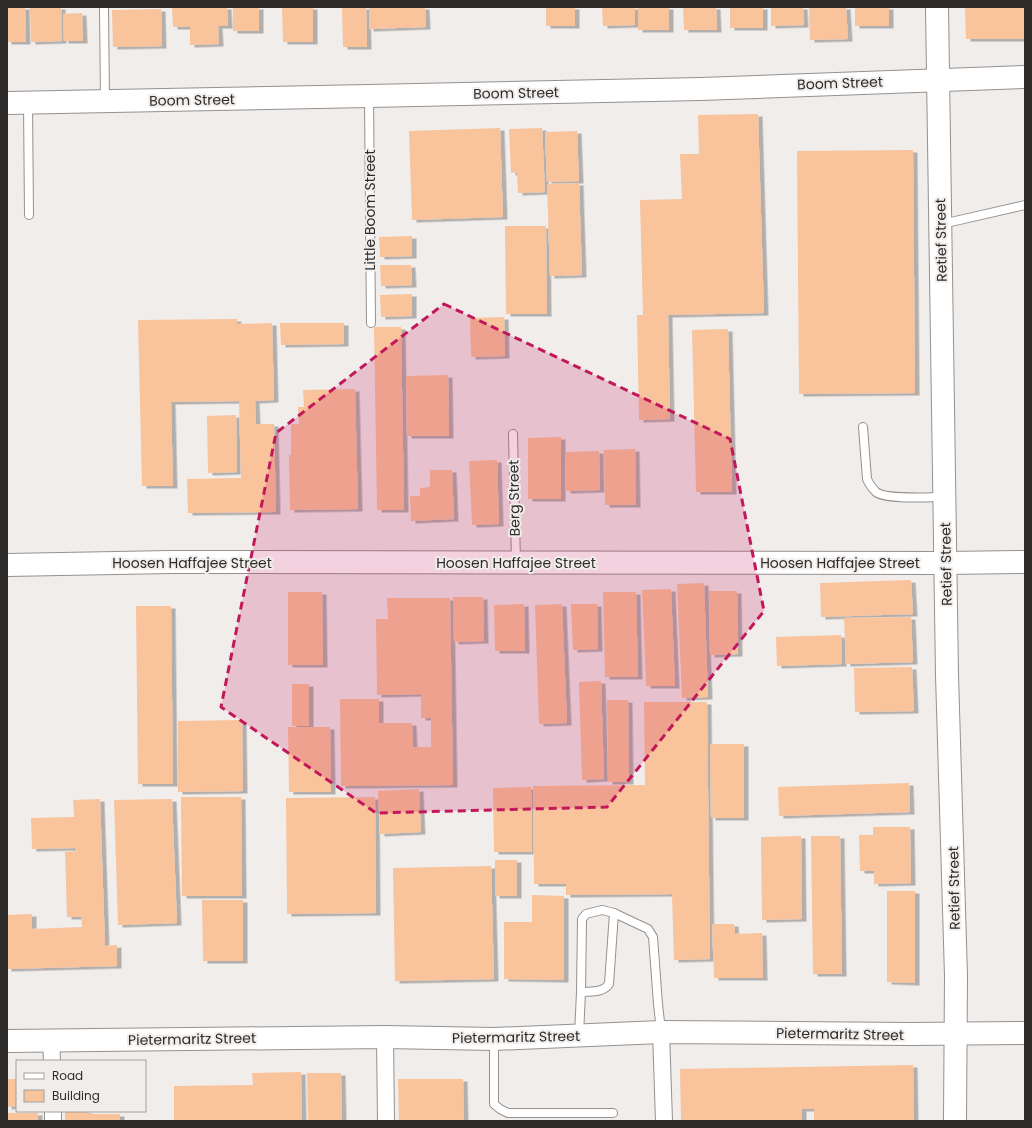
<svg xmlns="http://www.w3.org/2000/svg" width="1032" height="1128" font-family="Poppins,sans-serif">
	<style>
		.building { fill: #f9c39c; filter: url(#shadow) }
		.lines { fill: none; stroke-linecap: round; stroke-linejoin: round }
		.lane-casing { stroke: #94918f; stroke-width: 10 }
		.street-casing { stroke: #94918f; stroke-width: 18 }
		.secondary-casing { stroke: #94918f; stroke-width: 24 }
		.lane { stroke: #fff; stroke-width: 8 }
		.street { stroke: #fff; stroke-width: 16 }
		.secondary { stroke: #fff; stroke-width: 22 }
		.marked { fill: #c2185b; fill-opacity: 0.2; stroke: #c2185b; stroke-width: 3; stroke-dasharray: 8 5; stroke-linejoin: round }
		.labels { text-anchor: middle; stroke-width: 4; stroke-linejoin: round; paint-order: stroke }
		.street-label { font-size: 14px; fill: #2d2c2b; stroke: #f1edeb }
	</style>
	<defs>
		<filter id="shadow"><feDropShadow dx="4.5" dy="2.5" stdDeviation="0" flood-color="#0004"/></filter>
	</defs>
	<rect width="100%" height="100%" fill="#f1edeb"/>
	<g class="building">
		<path d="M7,7h18l1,35h-19z"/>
		<path d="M30,7h31l1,34 -31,1z"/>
		<path d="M172,7h55l1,19h-10l1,18 -29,1v-18h-17z"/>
		<rect x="233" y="7" width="26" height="24"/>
		<path d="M282,7h31v35h-30z"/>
		<path d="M342,7h24l1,40h-24z"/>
		<path d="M369,7h56l1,20 -57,2z"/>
		<rect x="546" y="7" width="29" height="19"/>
		<path d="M602,7h33v18l-32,1z"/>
		<rect x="638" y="7" width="31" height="23"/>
		<path d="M683,7h33l1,23h-33z"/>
		<rect x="730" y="7" width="33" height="21"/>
		<path d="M771,7h32l1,18 -33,1z"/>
		<path d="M809,7h37l2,32 -38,1z"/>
		<rect x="855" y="7" width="34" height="19"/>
		<path d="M965,7h60v32h-59z"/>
		<path d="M161,9l1,37 -49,1 -1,-37z"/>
		<path d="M82,13l1,28h-19l-1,-27z"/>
		<path d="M758,114l6,199 -96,2 2,104 -31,1 -2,-105h6l-3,-115 42,-1 -2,-45h19l-1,-39z"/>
		<path d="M500,128l3,89 -91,3 -3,-89z"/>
		<path d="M542,128l3,64 -27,1 -1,-21 -6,1 -2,-44z"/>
		<path d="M577,131l2,50 -32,1 -2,-50z"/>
		<path d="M913,150l2,243 -116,1 -2,-243z"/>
		<path d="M579,183l3,92 -32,1 -3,-92z"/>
		<path d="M505,226h41l1,88h-41z"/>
		<path d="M412,236v20l-32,1 -1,-20z"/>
		<path d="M380,265h31l1,20 -31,1z"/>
		<path d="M412,294v22l-31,1 -1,-22z"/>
		<path d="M504,317l1,39 -34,1 -1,-39z"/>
		<path d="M237,319v5l35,-1 2,77 -19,1 1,23h18l2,88 -88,1 -1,-34 54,-1 -2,-77 -68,1 2,84h-31l-4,-166z"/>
		<path d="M280,323h64v21l-63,1z"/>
		<path d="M374,327h27l3,183h-27z"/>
		<path d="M728,329l4,163h-36l-4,-162z"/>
		<path d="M448,375l1,61h-42l-1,-60z"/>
		<path d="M355,389l3,120 -68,1 -1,-55h2v-31h8l-1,-17h6l-1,-17z"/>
		<path d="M236,415l1,57 -29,1 -1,-57z"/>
		<path d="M561,437v62h-33v-61z"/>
		<path d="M635,449l1,56h-31l-1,-55z"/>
		<path d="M599,451l1,39 -34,1 -1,-39z"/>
		<path d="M497,460l2,64 -27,1 -3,-64z"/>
		<path d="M430,470h22l2,49 -43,2 -1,-25h10v-8l10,-1z"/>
		<path d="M911,580l2,34 -92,3 -1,-34z"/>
		<path d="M704,583l4,114 -26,1 -5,-114z"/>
		<path d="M671,589l4,97h-29l-4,-96z"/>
		<path d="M709,591h28l1,63 -28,1z"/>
		<path d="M288,592h34l1,73h-35z"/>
		<path d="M603,592h33l2,85h-33z"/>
		<path d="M453,597h30l1,44 -30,1z"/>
		<path d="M387,598h63l3,187 -112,1 -1,-87h39v24h33l1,24h18v-29h-10v-24l-44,1 -1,-76h12z"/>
		<path d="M524,604l1,47h-30l-1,-46z"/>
		<path d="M562,604l5,119 -28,1 -4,-119z"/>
		<path d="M571,604h26l1,45 -25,1z"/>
		<path d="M136,606h35l2,178h-35z"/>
		<path d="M911,617l2,45 -67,2 -2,-46z"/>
		<path d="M841,635l1,29 -65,2 -1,-29z"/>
		<path d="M912,667l2,44 -59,1 -1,-44z"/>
		<path d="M601,681l3,98 -22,1 -3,-98z"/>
		<rect x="292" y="684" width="17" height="42"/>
		<path d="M607,700h21l1,82h-21z"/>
		<path d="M644,702h63l3,257 -36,1 -2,-66 -106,1v-11h-32l-1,-98 112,-1z"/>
		<path d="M242,720l1,71 -65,1v-71z"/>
		<path d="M288,727h42l1,65h-42z"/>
		<path d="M710,744h34v74h-33z"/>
		<path d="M909,783l1,29 -131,4 -1,-29z"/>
		<path d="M531,787l1,65h-38l-1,-64z"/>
		<path d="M419,789l2,43 -41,2 -2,-43z"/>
		<path d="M181,797h60l1,99h-60z"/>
		<path d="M375,797l1,116 -89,1 -1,-116z"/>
		<path d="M100,799l5,147 12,-1v21l-110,3v-54l25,-1v15l50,-2 -1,-10h-14l-2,-65 10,-1v-3l-43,1 -1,-31 43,-1 -1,-17z"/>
		<path d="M172,799l5,124 -59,2 -4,-125z"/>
		<path d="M873,827h37l1,56 -37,1v-13h-14l-1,-36h14z"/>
		<path d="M801,836l1,83 -40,1 -1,-83z"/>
		<path d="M811,836h29l2,138h-29z"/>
		<rect x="495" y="860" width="22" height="36"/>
		<path d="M491,866l3,113 -99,2 -2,-113z"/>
		<path d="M887,891h28v92l-28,-1z"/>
		<path d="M532,895l32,1v84l-60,-1v-57h28z"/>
		<path d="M202,900h41v61h-40z"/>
		<path d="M712,924h22l1,10 27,-1 1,45h-49z"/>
		<path d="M913,1065l1,56h-100v-12h-12v12h-121l-1,-52z"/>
		<path d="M301,1072l1,49h-128v-35l79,-1 -1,-12z"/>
		<path d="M307,1073h34l1,48h-34z"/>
		<path d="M7,1079h10v27l-10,1z"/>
		<path d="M398,1079h65l1,42h-65z"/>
		<path d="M65,1111h23v3h32v7h-55z"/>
		<rect x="7" y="1113" width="31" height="8"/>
	</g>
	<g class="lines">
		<g class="lane-casing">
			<g id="lane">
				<path d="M104,7l1,94"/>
				<path d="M369,97l2,226"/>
				<path d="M28,103l1,112"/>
				<path d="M942,224l83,-19"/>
				<path d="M863,427l4,52c2,5 5,9 9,13 10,8 54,5 68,5"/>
				<path d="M513,434l3,128"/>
				<path d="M581,992l1,-73 4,-5 16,-4 12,3"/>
				<path d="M579,1035l2,-43c10,-1 22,1 28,-8l5,-71 34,16 5,8 5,67 3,27"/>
				<path d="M494,1040v64l6,5 8,4h105"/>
			</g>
		</g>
		<g class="street-casing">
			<g id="street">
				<path d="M661,1032l3,89"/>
				<path d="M385,1037l1,84"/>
				<path d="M51,1040l1,21"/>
				<path d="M53,1111v10"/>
			</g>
		</g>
		<g class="secondary-casing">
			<g id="secondary">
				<path d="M937,7l10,668 9,301 -1,145"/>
				<path d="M7,103l362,-7 331,-7 325,-12"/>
				<path d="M7,565l163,-3 776,1 79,-1"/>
				<path d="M7,1041l378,-4 109,2 167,-7 249,2 115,-1"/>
			</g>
		</g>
		<use href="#lane" class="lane"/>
		<use href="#street" class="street"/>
		<use href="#secondary" class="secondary"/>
	</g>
	<path class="marked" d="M444,304l286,135 34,172 -157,196 -231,6 -155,-106 55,-274z"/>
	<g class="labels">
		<g class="street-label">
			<text transform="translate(840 83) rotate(-2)" y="5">Boom Street</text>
			<text transform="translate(516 93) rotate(-1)" y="5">Boom Street</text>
			<text transform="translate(192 100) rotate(-1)" y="5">Boom Street</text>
			<text transform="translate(370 210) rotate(-90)" y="5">Little Boom Street</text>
			<text transform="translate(941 240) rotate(-91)" y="5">Retief Street</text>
			<text transform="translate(514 498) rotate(-91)" y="5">Berg Street</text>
			<text x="192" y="568">Hoosen Haffajee Street</text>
			<text x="516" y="568">Hoosen Haffajee Street</text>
			<text x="840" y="568">Hoosen Haffajee Street</text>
			<text transform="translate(946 564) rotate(-91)" y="5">Retief Street</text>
			<text transform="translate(954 888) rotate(-91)" y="5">Retief Street</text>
			<text transform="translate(840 1034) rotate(1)" y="5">Pietermaritz Street</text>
			<text transform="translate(516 1037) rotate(-1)" y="5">Pietermaritz Street</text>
			<text transform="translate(192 1039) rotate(-1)" y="5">Pietermaritz Street</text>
		</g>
	</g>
	<rect width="1032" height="1128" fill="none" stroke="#2d2c2b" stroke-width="16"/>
	<rect x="16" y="1060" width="130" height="52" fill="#f1edeb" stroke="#a3a09e"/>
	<rect x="24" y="1073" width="20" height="6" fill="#ffffff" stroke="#a3a09e"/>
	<text x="52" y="1080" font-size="12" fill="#2d2c2b">Road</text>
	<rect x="24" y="1090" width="20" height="12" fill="#f9c39c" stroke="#a3a09e"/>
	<text x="52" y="1100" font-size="12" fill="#2d2c2b">Building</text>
</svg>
